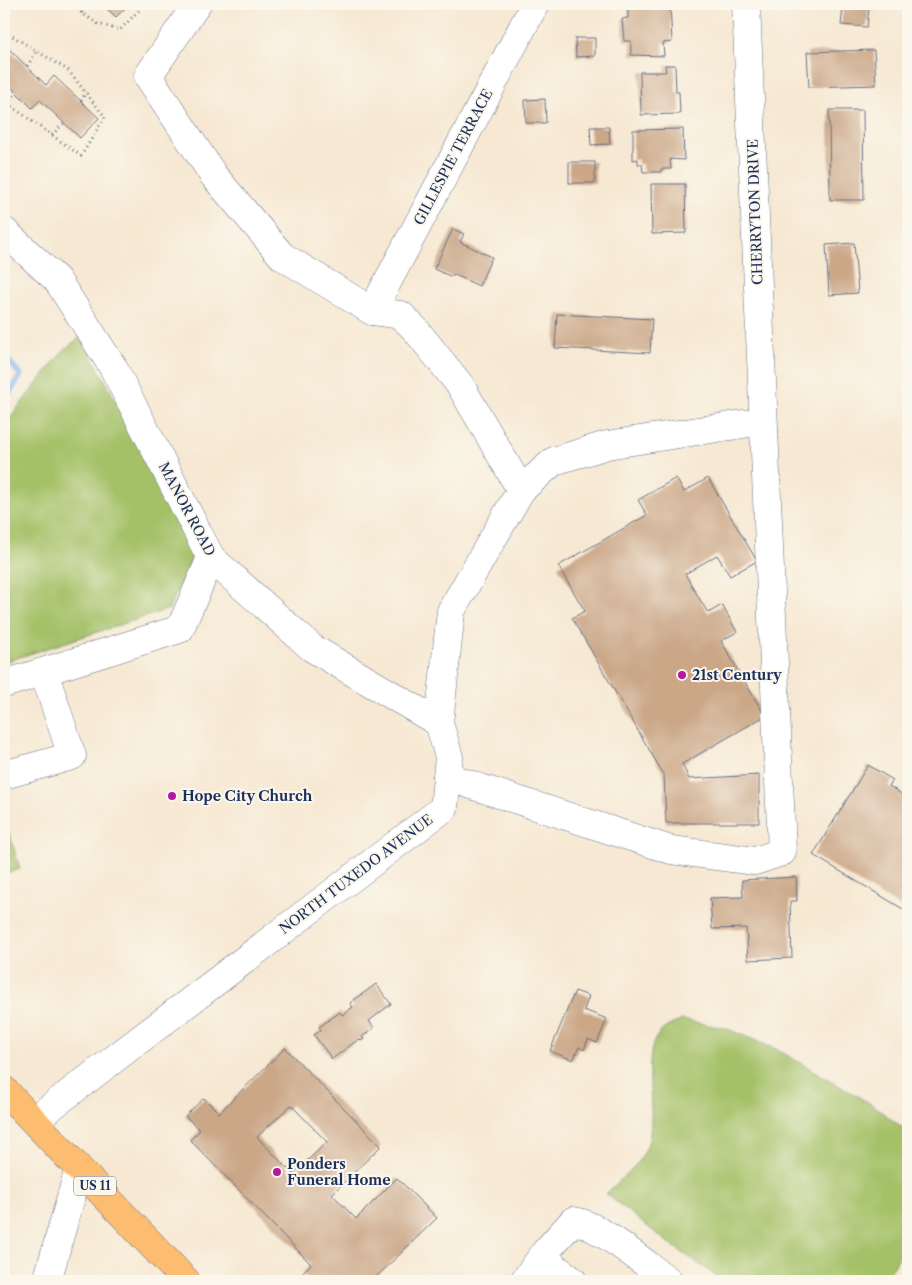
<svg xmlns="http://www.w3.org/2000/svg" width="912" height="1285" font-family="'Libre Caslon Text',serif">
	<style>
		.green { fill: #a4c168; stroke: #607863 }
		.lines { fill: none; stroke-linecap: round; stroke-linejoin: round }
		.stream { stroke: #7cb3eb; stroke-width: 6 }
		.building { fill: #cba788; fill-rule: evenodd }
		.minor-casing { stroke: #687087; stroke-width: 29 }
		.major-casing { stroke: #687087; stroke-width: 29 }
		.path { stroke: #687087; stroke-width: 3; stroke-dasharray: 1 4; stroke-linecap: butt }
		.minor { stroke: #fff; stroke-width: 28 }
		.major { stroke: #fcbd6f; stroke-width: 28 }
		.poi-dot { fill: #b5179e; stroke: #fbf7ec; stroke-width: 2 }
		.labels { text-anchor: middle; stroke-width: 4; stroke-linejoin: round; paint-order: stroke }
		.shield { fill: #fbf7ec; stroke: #5e6b89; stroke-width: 1 }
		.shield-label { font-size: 12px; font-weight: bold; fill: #1b2f5e }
		.street-label { font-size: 14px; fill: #1b2f5e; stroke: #fbf7ec }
		.poi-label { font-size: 14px; font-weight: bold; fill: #1b2f5e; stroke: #fbf7ec; text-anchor: start }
	</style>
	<rect width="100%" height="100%" fill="#fbf7ec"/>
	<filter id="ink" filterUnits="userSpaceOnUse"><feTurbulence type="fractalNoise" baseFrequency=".02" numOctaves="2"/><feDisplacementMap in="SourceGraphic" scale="10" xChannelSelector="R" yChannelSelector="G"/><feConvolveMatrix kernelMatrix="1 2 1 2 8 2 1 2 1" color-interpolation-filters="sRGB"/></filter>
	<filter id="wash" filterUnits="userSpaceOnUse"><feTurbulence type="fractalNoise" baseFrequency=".0096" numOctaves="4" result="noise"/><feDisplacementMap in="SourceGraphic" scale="20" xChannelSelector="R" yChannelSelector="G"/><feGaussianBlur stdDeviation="1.12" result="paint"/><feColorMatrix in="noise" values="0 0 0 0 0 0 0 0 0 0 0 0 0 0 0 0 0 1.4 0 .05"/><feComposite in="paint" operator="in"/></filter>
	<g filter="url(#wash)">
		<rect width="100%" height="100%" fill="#f6e8d2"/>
		<g class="green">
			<path d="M81,336l115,213 -27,60 -165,53v-237l59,-74z"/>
			<path d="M4,806l2,16 14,47 -16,5z"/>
			<path d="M682,1020l43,8 53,22 93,54 37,28v109l-23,40h-162l-57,-40 -60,-47c12,-13 31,-27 39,-43 17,-34 -10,-102 19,-122 5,-4 12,-6 18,-9z"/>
		</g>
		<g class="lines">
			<path class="stream" d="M4,356l17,19 -17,26"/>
		</g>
		<g id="blocks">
			<g class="building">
				<path d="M102,4h27l-13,13z"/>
				<path d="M628,4h42l2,38 -9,1 1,13 -33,-1v-14h-7l-2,-22 6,-1z"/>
				<path d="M838,4h35v4h-4l-2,19 -26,-2 2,-19h-5z"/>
				<path d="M575,38h20v18l-19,1z"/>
				<path d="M7,47l39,38 8,-9 45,42 -19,20 -40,-38 -8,8 -28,-28v-30z"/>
				<path d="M874,50l2,35 -67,2 -2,-35z"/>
				<path d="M665,65h10l1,27h3l1,22 -39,1 -1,-43h26z"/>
				<path d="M545,99l1,24h-20l-1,-23z"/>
				<path d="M829,110h34l1,90h-34z"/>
				<path d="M590,127h19l1,17 -19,1z"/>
				<path d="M683,129l1,31 -14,-1 1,10h-10v3h-18l-1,-8h-4v-5l-5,1v-30z"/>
				<rect x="569" y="162" width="26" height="21"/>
				<path d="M651,184h34l1,49 -34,1z"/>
				<path d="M453,229l11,5 -4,8 32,15 -13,29 -26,-12 -1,3 -18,-8z"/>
				<path d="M854,243l4,50 -29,2 -3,-50z"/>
				<path d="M557,314l95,5 -2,34 -95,-5z"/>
				<path d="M676,478l8,14 24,-14 49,83 -27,15 -13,-21 -32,19 23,39 14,-8 15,27 -16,9 44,75 -83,48 7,15 70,-4v48h-93l-2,-48 -92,-157 13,-7 -27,-45 89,-51 -9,-15z"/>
				<path d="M868,765l25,15 -4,6 19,12v114l-95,-57z"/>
				<path d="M796,877l1,24h-7l2,57 -44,2 -2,-32 -34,1 -2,-31 33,-1 -1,-17z"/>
				<path d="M376,984l15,20 -22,17 5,7 -12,9 2,2 -3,2 -2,-2 -27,20 -18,-24 7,-5 -2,-3 21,-15 2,3 11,-8 -3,-4z"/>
				<path d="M575,991l14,5 -5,14 23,9 -10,24 -9,-4 -4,11 -5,-3 -6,13 -23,-9z"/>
				<path d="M285,1048l96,98 -49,48 24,25 41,-41 40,40 -65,63h-63l-7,-8 9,-9 -121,-124 10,-10 -15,-14 19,-18 15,15zM291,1105l36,37 -34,32 -36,-37z"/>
			</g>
		</g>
	</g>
	<g filter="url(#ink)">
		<use href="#blocks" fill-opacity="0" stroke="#687087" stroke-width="1"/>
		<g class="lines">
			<g class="minor-casing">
				<g id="minor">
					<path d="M197,4l-49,72 66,100 68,80 90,55 29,4 14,14 45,56 61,105"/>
					<path d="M4,231l53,49 56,87 98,191 101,90 127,75"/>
					<path d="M372,311l163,-307"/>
					<path d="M4,684l176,-55 31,-71"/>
					<path d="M4,775l68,-19 -28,-84"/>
					<path d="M447,777l224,73 84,11 27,-9 -36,-848"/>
					<path d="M34,1120l410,-312 5,-51 -10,-34 12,-112 70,-121 33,-29 53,-16 156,-24"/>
					<path d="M542,1257l31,24"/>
					<path d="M47,1281l32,-112"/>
					<path d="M524,1281l22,-30 27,-30c23,1 75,45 96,60"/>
				</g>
			</g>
			<g class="major-casing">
				<path id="major" d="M4,1090l182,191"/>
			</g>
			<g class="path">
				<path d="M68,4l30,20 22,6 25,-26"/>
				<path d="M82,13l7,-9"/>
				<path d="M4,31l64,39 37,47 -24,39 -77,-55"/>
				<path d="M27,66l10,-15"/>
				<path d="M81,101l5,-9"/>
				<path d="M7,104l10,-11"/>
				<path d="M52,135l12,-12"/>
			</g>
			<use href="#minor" class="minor"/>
			<use href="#major" class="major"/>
		</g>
	</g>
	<g class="poi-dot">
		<circle cx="682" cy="675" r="5"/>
		<circle cx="172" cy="796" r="5"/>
		<circle cx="277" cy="1172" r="5"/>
	</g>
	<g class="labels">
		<rect class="shield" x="74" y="1176.5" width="42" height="19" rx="4"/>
		<g class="shield-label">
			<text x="95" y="1190">US 11</text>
		</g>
		<g class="street-label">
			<text transform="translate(453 157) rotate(-62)" y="5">GILLESPIE TERRACE</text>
			<text transform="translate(755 212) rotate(-92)" y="5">CHERRYTON DRIVE</text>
			<text transform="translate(187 509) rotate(62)" y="5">MANOR ROAD</text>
			<text transform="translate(356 874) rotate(-37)" y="5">NORTH TUXEDO AVENUE</text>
		</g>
		<g class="poi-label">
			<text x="692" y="680">21st Century</text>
			<text x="182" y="801">Hope City Church</text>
			<text x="287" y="1169">Ponders<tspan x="287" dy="16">Funeral Home</tspan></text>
		</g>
	</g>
	<rect width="912" height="1285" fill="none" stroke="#fbf7ec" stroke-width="20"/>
</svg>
